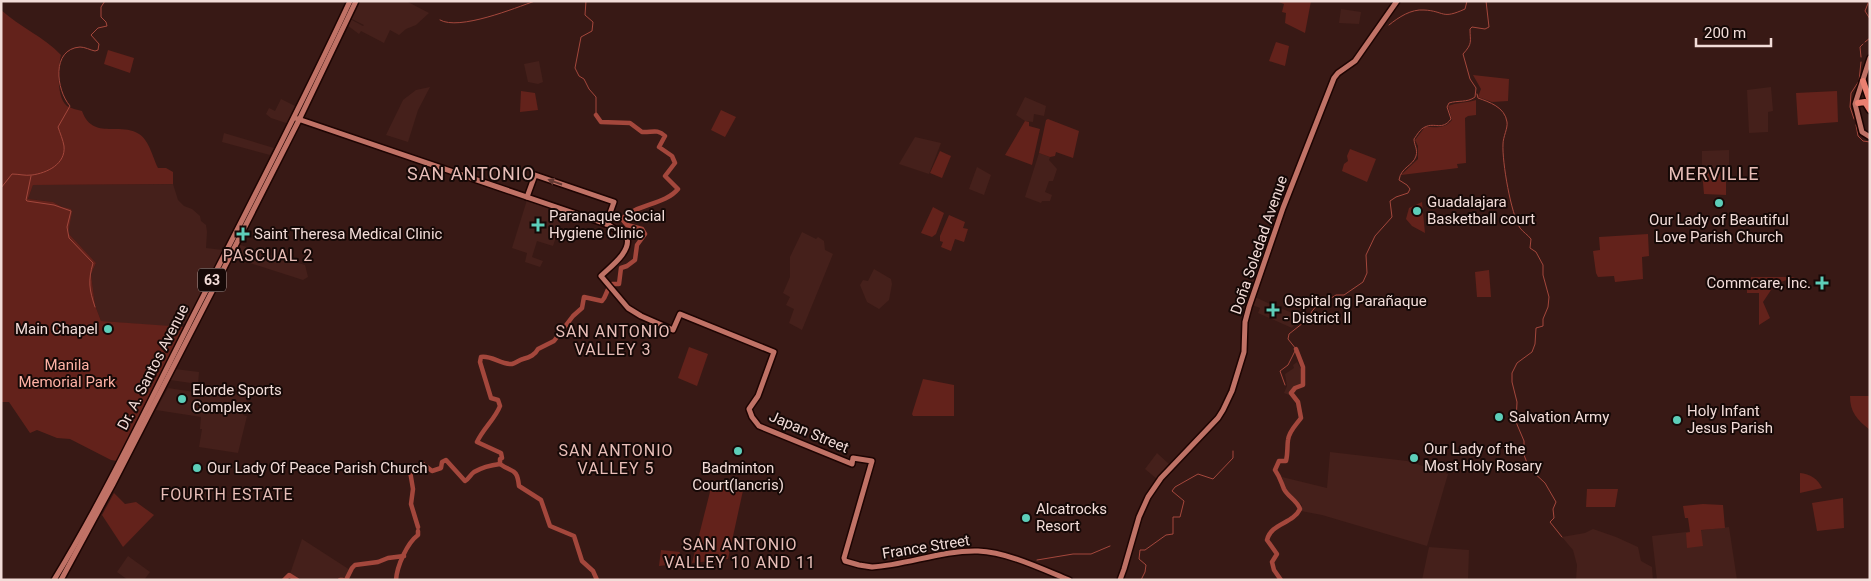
<svg xmlns="http://www.w3.org/2000/svg" width="1871" height="581" font-family="Roboto,sans-serif">
	<style>
		.built { fill: #45201b }
		.green { fill: #63221b }
		.lines { fill: none; stroke-linecap: round; stroke-linejoin: round }
		.stream { stroke: #a4473c; stroke-width: 1 }
		.river { stroke: #a4473c; stroke-width: 4.5 }
		.major-casing { stroke: #1d0402; stroke-width: 8 }
		.highway-casing { stroke: #1d0402; stroke-width: 9 }
		.major { stroke: #c07266; stroke-width: 5 }
		.highway { stroke: #eb8071; stroke-width: 6 }
		.oneway { fill: #623832 }
		.poi-dot { fill: #5dceb9; stroke: #160907; stroke-width: 2 }
		.labels { text-anchor: middle; stroke-width: 4; stroke-linejoin: round; paint-order: stroke }
		.shield { fill: #160907; stroke: #b09d99; stroke-width: 1 }
		.shield-label { font-size: 14px; font-weight: bold; fill: #f2dcd8 }
		.poi-label { font-size: 15px; fill: #f2dcd8; stroke: #160907; text-anchor: start }
		.street-label { font-size: 15px; fill: #f2dcd8; stroke: #160907 }
		.park-label { font-size: 15px; fill: #ffb2a5; stroke: #160907 }
		.neighbourhood-label { font-size: 16px; letter-spacing: 1px; fill: #e8beb8; stroke: #160907 }
		.quarter-label { font-size: 18px; letter-spacing: 1px; fill: #e8beb8; stroke: #160907 }
	</style>
	<rect width="100%" height="100%" fill="#381915"/>
	<g class="built">
		<path d="M359,1h47l23,12 -13,12 -10,4 -7,6 -9,-5 -6,13 -23,-12 -2,3 -12,-9 3,-6 13,7 1,-1 -14,-7z"/>
		<path d="M1341,9l20,3 -2,12 -20,-1z"/>
		<path d="M539,61l4,21 -5,2 -10,-2 -4,-18z"/>
		<path d="M430,87l-12,23 -10,32 -22,-7 17,-35 13,-10z"/>
		<path d="M1771,87l2,24 -5,1v20l-19,1 -2,-43z"/>
		<path d="M1025,97l21,9 -2,10 -10,-2 -1,8 -8,-1 -9,-6z"/>
		<path d="M281,99l16,8 -8,17 -18,-6 -5,-4 3,-6 6,3z"/>
		<path d="M224,133l50,15 -4,7 -48,-13z"/>
		<path d="M915,137l26,6 -12,31 -30,-10z"/>
		<path d="M1729,150v18h-27v-17z"/>
		<path d="M1039,153l11,4 -1,3 8,9 -4,12h-4l-4,11 7,3 -2,6h-8l-1,2 -16,-6z"/>
		<path d="M977,167l14,8 -7,20 -15,-6z"/>
		<path d="M173,184l5,16 6,6 8,3 8,7 1,5 5,4 1,7 -1,16 17,2 -36,74 -12,-1 -2,4 -72,-6 -6,-16 -4,-31 5,-11 -28,-30 -6,-26 -9,-5 -25,-3 5,-14z"/>
		<path d="M527,200l37,13 -11,33 -16,-5 -5,16 11,4 -3,6 -15,-5 2,-9 -15,-5z"/>
		<path d="M802,232l14,7 2,-2 6,4 1,9 8,4 -31,76 -13,-7 5,-14 -8,-4 4,-8 -7,-4 7,-16v-20z"/>
		<path d="M237,244l68,21 3,12 -5,3 -72,-23z"/>
		<path d="M874,269l17,10 1,5 -3,16 -10,9 -12,-7 -7,-17 3,-5 5,1z"/>
		<path d="M1255,297l15,7 35,14 -1,3h-5l-4,2 -3,5 -34,-15 2,-5 -8,-3z"/>
		<path d="M1297,362l5,9 -1,14 -8,3 -4,7 -5,-2 3,-7 -2,-12 9,-6 -1,-3z"/>
		<path d="M175,369l24,3 -1,12 -28,-4z"/>
		<path d="M168,388l33,5 6,-3 41,6 -5,19 4,1 -9,37 -39,-6 3,-18h-2l1,-12 -45,-7z"/>
		<path d="M1330,452l77,9 41,13 -21,72 -105,-31 -21,-4 1,-6 -17,-16 -3,-12 45,11z"/>
		<path d="M1157,453l12,11 -12,15 -12,-10z"/>
		<path d="M1729,527l8,53h-80l-5,-44z"/>
		<path d="M1593,529l23,8 22,10 3,14 11,6 1,13h-77l1,-15 -4,-15 -11,-13 23,-4z"/>
		<path d="M302,539l48,31 -4,7 -9,3h-37l-10,-6z"/>
		<path d="M1429,547l40,3 -1,30h-46z"/>
		<path d="M128,556l22,16 -6,8h-16l-11,-8z"/>
	</g>
	<g class="green">
		<path d="M1276,1h35l-6,32 -20,-10 1,-10 -4,-1 2,-8z"/>
		<path d="M1,10c19,17 43,27 60,45 -3,11 -5,43 6,51 4,2 10,4 15,5 11,30 37,10 57,23 10,6 14,24 19,34h8l7,4v12l-140,1 -5,14 25,3 9,5 9,2 1,3 -4,21 28,30 -5,11 4,31 6,16 83,6 -67,134 -6,-1 -41,-21 -13,-1 -20,-8 -7,3 -21,-31h-8z"/>
		<path d="M1276,42l13,4 -4,20 -16,-5z"/>
		<path d="M108,50l26,8 -4,15 -26,-9z"/>
		<path d="M1473,75l36,4 -1,22 -16,1 -14,-5 3,-8z"/>
		<path d="M521,91l14,2 3,17 -18,2z"/>
		<path d="M1837,91l1,31 -40,3 -2,-32z"/>
		<path d="M1476,100v15l-8,1 -3,2 1,45 -9,1 1,4 -57,7 17,-16v-13l-3,-6 10,-13c11,0 20,2 27,-7l-4,-14c10,-4 18,-3 28,-6z"/>
		<path d="M721,110l15,7 -11,20 -14,-7z"/>
		<path d="M1048,119l31,12 -6,27 -17,-6 -1,4 -5,1 -11,-4 7,-33z"/>
		<path d="M1025,121l4,1v4l11,3 -8,36 -27,-10z"/>
		<path d="M1350,149l26,10 -9,23 -25,-11 2,-7 4,-3 -1,-5z"/>
		<path d="M940,151l11,5 -9,22 -12,-5z"/>
		<path d="M1702,171l24,1v23l-22,-1z"/>
		<path d="M1422,202l3,31 -13,-7 -6,-7 3,-11z"/>
		<path d="M933,207l11,6 -8,21 -4,3 -11,-4z"/>
		<path d="M949,215l16,7 -2,6 5,1 -4,13 -9,-3 -4,12 -10,-4 2,-5 -3,-1v-5z"/>
		<path d="M1648,234l1,22 -7,1 1,22 -28,3 -1,-6 -16,1 -2,-4 -3,-22 7,-1 -1,-13z"/>
		<path d="M1489,270l2,27h-14l-2,-25z"/>
		<path d="M1751,277h44l-20,7 -12,18 7,16 -11,7v-32h-12v-4l4,-2z"/>
		<path d="M689,347l19,7 -11,32 -19,-8z"/>
		<path d="M923,379l31,6v31h-41l-1,-2z"/>
		<path d="M1850,396h20v34c-13,-10 -20,-18 -20,-34z"/>
		<path d="M1800,473c10,1 18,6 22,15l-22,5z"/>
		<path d="M713,480l31,6 -16,73 -36,4z"/>
		<path d="M1587,489h31l-3,18h-29z"/>
		<path d="M114,493l11,11 11,-2 18,13 -31,32 -21,-32z"/>
		<path d="M1843,498l1,30 -27,3 -5,-28z"/>
		<path d="M1703,504l20,1 2,23 -24,2 2,16 -16,2 -1,-15 4,-1 -2,-14h-3l-2,-12z"/>
		<path d="M661,550l19,2 -4,12 -17,2z"/>
	</g>
	<g class="lines">
		<g class="stream">
			<path d="M586,1l-1,14 8,7 -1,9 -11,6 -6,31 4,8 5,3 5,10 7,8v18"/>
			<path d="M1869,1l-4,10 5,8"/>
			<path d="M440,20c19,11 75,-12 95,-19"/>
			<path d="M1389,25c10,-8 22,-16 35,-15 21,1 17,10 41,-1l2,-8"/>
			<path d="M1865,42l5,-4"/>
			<path d="M1861,57l-1,-10 3,-3"/>
			<path d="M1477,94l1,4c11,4 27,9 29,24 1,6 -4,15 -4,22 -1,18 8,70 17,84 3,4 8,7 11,11l-1,9 6,4 7,13v10l6,22 -1,10 -5,12v7l-7,2 -1,16 -3,8 -15,11 -5,10v9l5,20 -1,20 8,19v14l5,13 16,15 11,19 -3,7 1,9 -4,4 12,15"/>
			<path d="M1854,119l-4,-12 1,-14 8,-12 2,-19"/>
			<path d="M1856,125l2,11 5,5 7,1"/>
			<path d="M31,176l-5,24 1,1 27,4 17,6 -4,16 2,11 24,25c-5,18 -4,26 2,44"/>
			<path d="M1,188l11,-14c7,0 13,2 20,1 15,-2 34,-11 32,-29 -1,-6 -4,-13 -6,-19l12,-21c-14,-16 -19,-57 10,-59 5,0 10,3 15,4l3,-1 1,-6 -8,-9 7,-7 9,-2 -1,-4 -5,-5v-10l4,-6"/>
			<path d="M1285,385l-5,-14 8,-6 8,-16 -8,-10 1,-5 19,-15 4,-8 8,-9 8,-2 8,-5h8l19,-13 4,-9 -1,-18 9,-19 17,-19 -2,-16 6,-4 12,-4 2,-4 -3,-4 -8,-5c2,-13 14,-14 17,-24 2,-7 -2,-11 -2,-17 3,-4 6,-10 11,-12 10,-5 17,4 26,-8l-4,-12 2,-4c9,-3 18,0 26,-6l1,-9 -6,-9 -7,-25c10,-11 7,-12 7,-25l2,-2 13,2 4,-2 -3,-26"/>
			<path d="M1037,560l36,-6h18l19,-8"/>
			<path d="M1141,580l4,-8 1,-7 -7,-6 1,-9h5l21,-15 7,-1v-17h7l4,-16 -12,-10 3,-4 23,-13 15,5 20,-21v-7"/>
		</g>
		<g class="river">
			<path d="M596,115l5,7 29,1 12,9c9,1 15,-4 23,4l-6,11 13,9 3,7 -10,13 13,13c-13,16 -42,15 -56,30l5,6 15,4 3,5 -8,11 -2,15 -8,6 -6,2 -2,16h-7c-6,5 -5,12 -10,17l-18,-4 -2,11 -9,8 -19,25 -16,8c-3,6 -8,8 -15,10 -4,1 -7,4 -11,5 -10,1 -21,-9 -31,-7l-1,5 11,36 7,2 2,6c-5,13 -17,23 -23,36l24,11 1,5 -2,1v5c12,9 17,3 19,22l22,14 9,26 24,10 8,25 11,10 4,9"/>
			<path d="M418,527l-7,-23 2,-15 -3,-18 13,-7 9,7 9,-3 1,-6 4,-2 19,21c4,-2 5,-6 9,-9 7,-4 18,-7 26,-8"/>
			<path d="M284,580l5,-5 8,5"/>
			<path d="M340,580h3"/>
			<path d="M346,580l6,-12 3,-3 23,-3 10,-4 16,-2"/>
			<path d="M396,580c1,-14 11,-37 22,-45v-4"/>
			<path d="M1281,580l-7,-10 -2,-8 5,-8 -10,-14c4,-17 26,-16 33,-31 -3,-9 -12,-12 -16,-20 -3,-7 -4,-12 -9,-19l4,-9h7c2,-8 1,-14 2,-21 1,-9 8,-15 13,-22l-3,-16 -7,-9 4,-5 8,-3v-18l-7,-18"/>
		</g>
		<g class="major-casing">
			<g id="major">
				<path d="M1870,58l-15,46 7,28 8,5"/>
				<path d="M295,118l314,107 18,13c4,14 -17,29 -26,38l27,32 13,8 32,14 7,-16 94,38 -16,44 -9,13 3,8 7,9 93,38 1,-6 19,3 -28,97 1,3 14,4 13,2c35,-2 70,-17 106,-16 29,1 64,18 91,29"/>
				<path d="M527,197l8,-22 79,27 -8,22"/>
				<path d="M54,580c50,-82 91,-169 134,-254 55,-108 111,-215 162,-325"/>
				<path d="M61,580l52,-96 109,-212 77,-152 57,-119"/>
				<path d="M1120,580l4,-11 15,-52 9,-20 13,-19 57,-60 5,-8 9,-19 12,-39 1,-30 4,-15 34,-99 51,-130 4,-5 17,-12 42,-60"/>
			</g>
		</g>
		<g class="highway-casing">
			<g id="highway">
				<path d="M1863,81l7,20"/>
				<path d="M1858,103l7,-1 5,8"/>
			</g>
		</g>
		<use href="#major" class="major"/>
		<use href="#highway" class="highway"/>
	</g>
	<defs><path id="oneway-solid" d="M-6-.8H1V-3.2L6.5 0L1 3.2V.8H-6Z" transform="scale(1.25)"/></defs>
	<use class="oneway" href="#oneway-solid" transform="translate(555 182) rotate(-161)"/>
	<g class="poi-dot">
		<circle cx="1719" cy="203" r="5"/>
		<circle cx="1417" cy="211" r="5"/>
		<path d="M535.5 217.5h5v5h5v5h-5v5h-5v-5h-5v-5h5z"/>
		<path d="M240.5 226.5h5v5h5v5h-5v5h-5v-5h-5v-5h5z"/>
		<path d="M1819.5 275.5h5v5h5v5h-5v5h-5v-5h-5v-5h5z"/>
		<path d="M1270.5 302.5h5v5h5v5h-5v5h-5v-5h-5v-5h5z"/>
		<circle cx="108" cy="329" r="5"/>
		<circle cx="182" cy="399" r="5"/>
		<circle cx="1499" cy="417" r="5"/>
		<circle cx="1677" cy="420" r="5"/>
		<circle cx="738" cy="451" r="5"/>
		<circle cx="1414" cy="458" r="5"/>
		<circle cx="197" cy="468" r="5"/>
		<circle cx="1026" cy="518" r="5"/>
	</g>
	<g class="labels">
		<rect class="shield" x="198" y="268.5" width="28" height="23" rx="4"/>
		<g class="shield-label">
			<text x="212" y="285">63</text>
		</g>
		<g class="poi-label">
			<text x="1427" y="207">Guadalajara<tspan x="1427" dy="17">Basketball court</tspan></text>
			<text x="549" y="221">Paranaque Social<tspan x="549" dy="17">Hygiene Clinic</tspan></text>
			<text x="1719" y="225" text-anchor="middle">Our Lady of Beautiful<tspan x="1719" dy="17">Love Parish Church</tspan></text>
			<text x="254" y="239">Saint Theresa Medical Clinic</text>
			<text x="1811" y="288" text-anchor="end">Commcare, Inc.</text>
			<text x="1284" y="306">Ospital ng Parañaque<tspan x="1284" dy="17">- District II</tspan></text>
			<text x="98" y="334" text-anchor="end">Main Chapel</text>
			<text x="192" y="395">Elorde Sports<tspan x="192" dy="17">Complex</tspan></text>
			<text x="1687" y="416">Holy Infant<tspan x="1687" dy="17">Jesus Parish</tspan></text>
			<text x="1509" y="422">Salvation Army</text>
			<text x="1424" y="454">Our Lady of the<tspan x="1424" dy="17">Most Holy Rosary</tspan></text>
			<text x="207" y="473">Our Lady Of Peace Parish Church</text>
			<text x="738" y="473" text-anchor="middle">Badminton<tspan x="738" dy="17">Court(lancris)</tspan></text>
			<text x="1036" y="514">Alcatrocks<tspan x="1036" dy="17">Resort</tspan></text>
		</g>
		<g class="street-label">
			<text transform="translate(1259 245) rotate(-71)" y="5">Doña Soledad Avenue</text>
			<text transform="translate(153 367) rotate(-63)" y="5">Dr. A. Santos Avenue</text>
			<text transform="translate(809 432) rotate(23)" y="5">Japan Street</text>
			<text transform="translate(926 547) rotate(-9)" y="5">France Street</text>
		</g>
		<g class="park-label">
			<text x="67" y="370">Manila<tspan x="67" dy="17">Memorial Park</tspan></text>
		</g>
		<g class="neighbourhood-label">
			<text x="268" y="261">PASCUAL 2</text>
			<text x="613" y="337">SAN ANTONIO<tspan x="613" dy="18">VALLEY 3</tspan></text>
			<text x="616" y="456">SAN ANTONIO<tspan x="616" dy="18">VALLEY 5</tspan></text>
			<text x="227" y="500">FOURTH ESTATE</text>
			<text x="740" y="550">SAN ANTONIO<tspan x="740" dy="18">VALLEY 10 AND 11</tspan></text>
		</g>
		<g class="quarter-label">
			<text x="471" y="180">SAN ANTONIO</text>
			<text x="1714" y="180">MERVILLE</text>
		</g>
	</g>
	<rect width="1871" height="581" fill="none" stroke="#f2dcd8" stroke-width="5"/>
	<path d="M1696 38v8h75v-8" fill="none" stroke="#f2dcd8" stroke-width="2.5"/>
	<text x="1704" y="38" font-size="15" fill="#f2dcd8" stroke="#160907" stroke-width="4" paint-order="stroke">200 m</text>
</svg>
